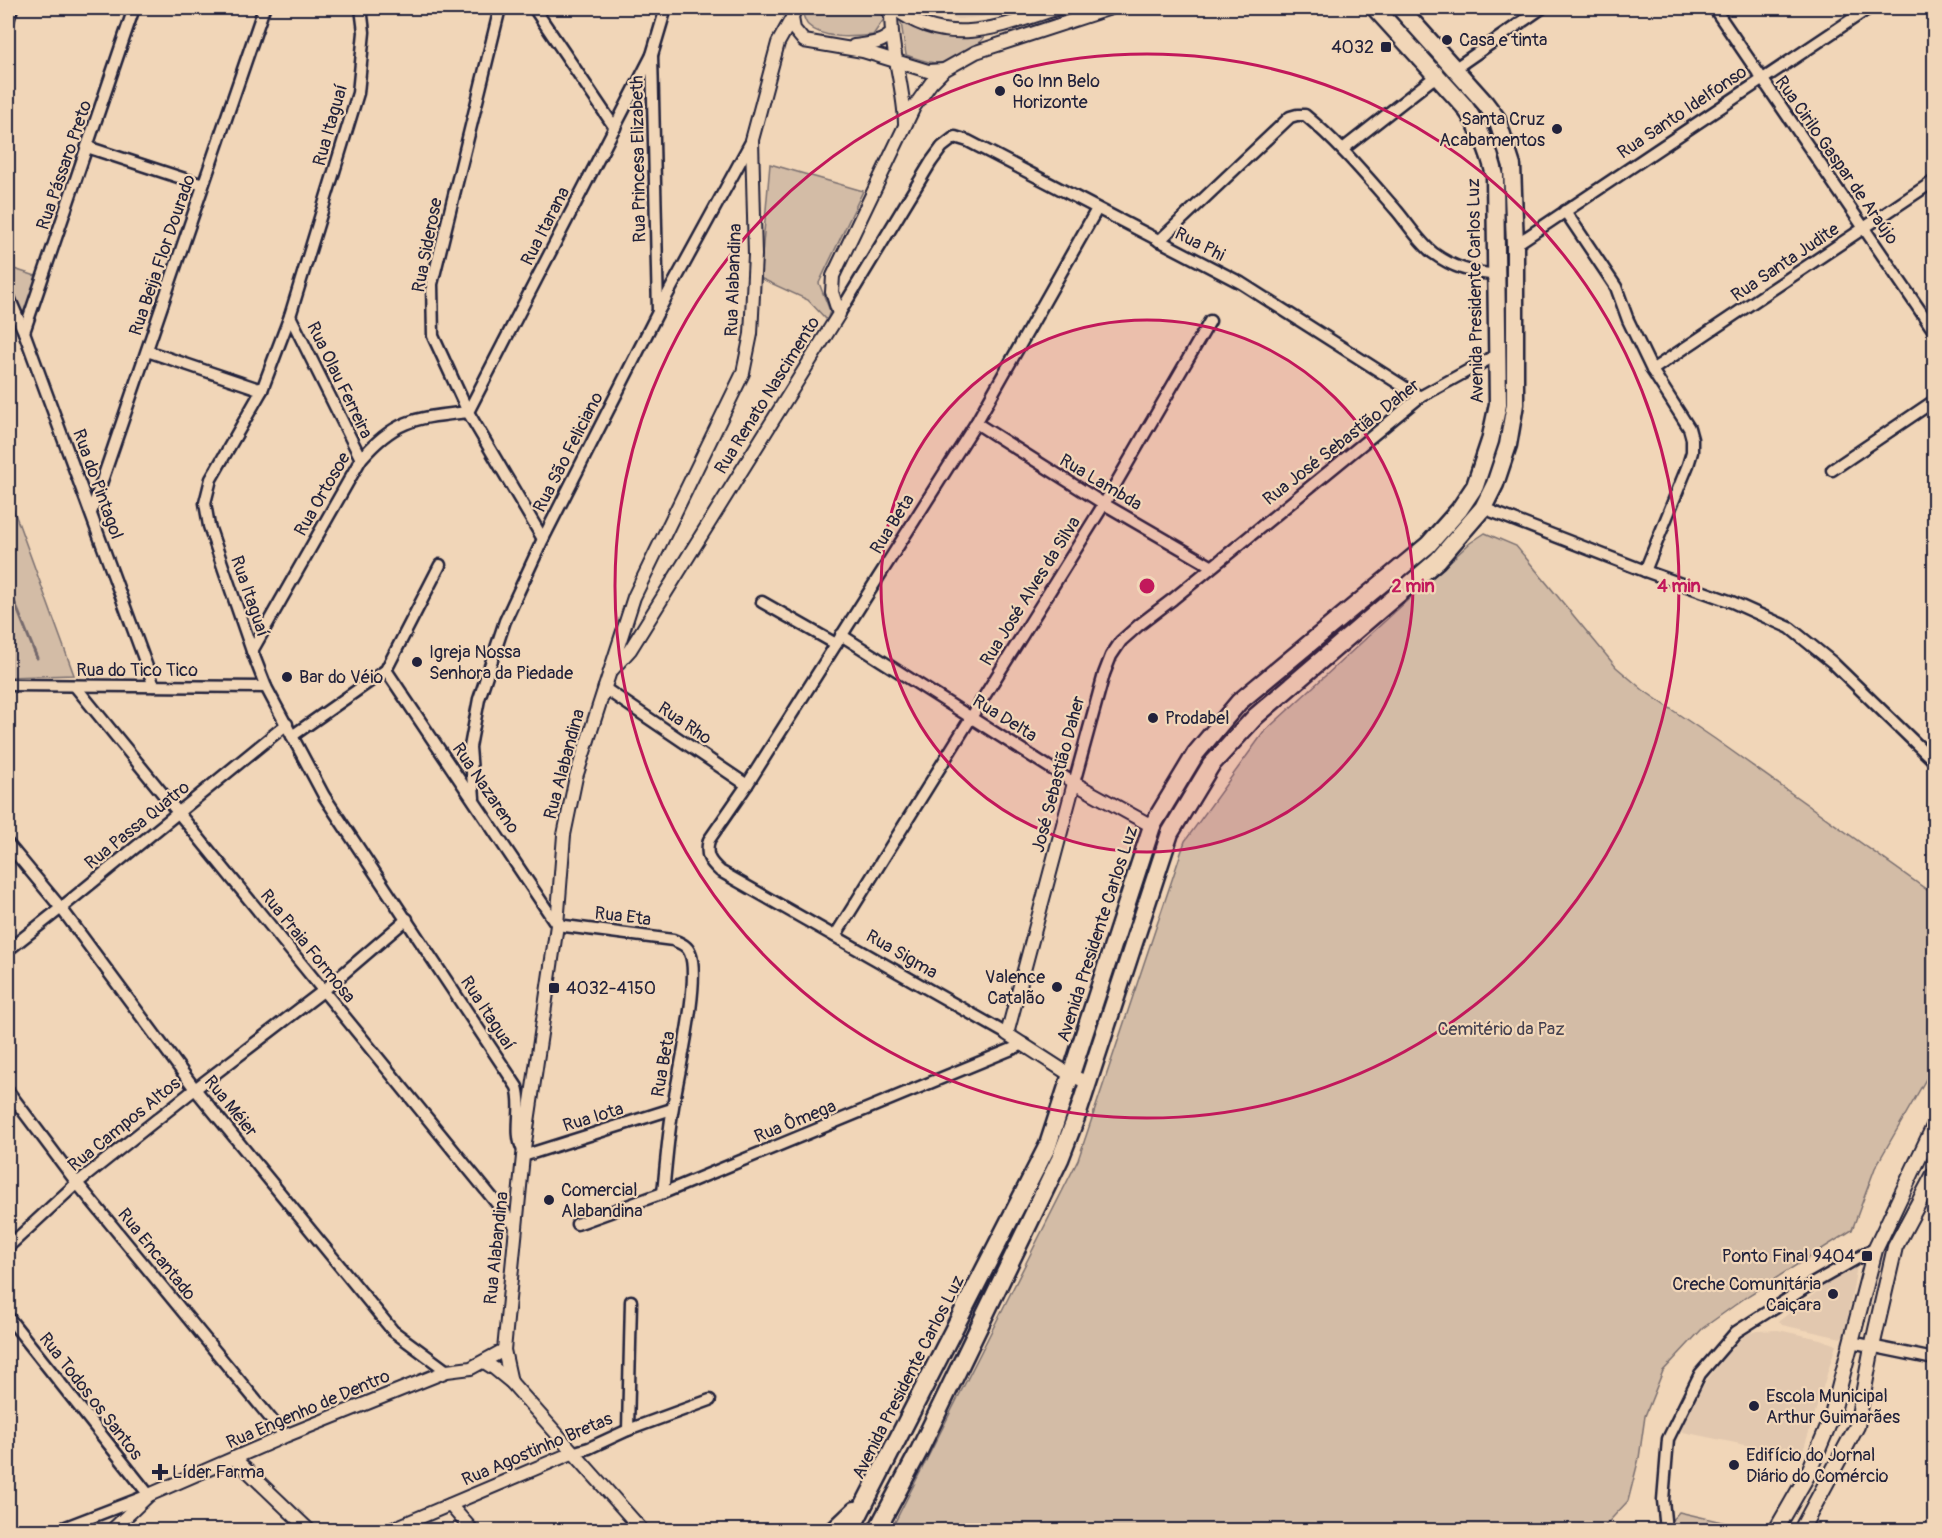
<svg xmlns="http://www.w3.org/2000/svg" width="1942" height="1538" font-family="Pangolin,sans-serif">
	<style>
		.built { fill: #e2c8af }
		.green { fill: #d3bca6; stroke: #7a6f70; stroke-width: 1.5 }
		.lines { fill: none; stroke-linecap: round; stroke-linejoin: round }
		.stream { stroke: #74696c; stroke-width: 3 }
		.minor-casing { stroke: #22223b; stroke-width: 15 }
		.tertiary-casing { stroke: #22223b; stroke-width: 16 }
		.secondary-casing { stroke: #22223b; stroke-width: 18 }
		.primary-casing { stroke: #22223b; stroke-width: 21 }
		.minor { stroke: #f1d6b8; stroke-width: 10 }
		.tertiary { stroke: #f1d6b8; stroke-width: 12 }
		.secondary { stroke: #f1d6b8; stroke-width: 14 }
		.primary { stroke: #f1d6b8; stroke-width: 16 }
		.ring { fill: none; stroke: #c2185b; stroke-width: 3 }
		.poi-dot { fill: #22223b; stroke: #f1d6b8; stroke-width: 2 }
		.labels { text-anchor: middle; stroke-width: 4.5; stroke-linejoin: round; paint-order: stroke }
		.poi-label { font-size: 18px; fill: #22223b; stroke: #f1d6b8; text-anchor: start }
		.street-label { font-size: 18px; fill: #22223b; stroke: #f1d6b8 }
		.park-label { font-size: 18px; fill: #454150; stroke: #f1d6b8 }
		.centre { fill: #c2185b; stroke: #f1d6b8; stroke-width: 3 }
		.ring-label { font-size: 18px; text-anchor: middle; font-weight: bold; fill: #c2185b; stroke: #f1d6b8; stroke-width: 4.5; stroke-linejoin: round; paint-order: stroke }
	</style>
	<rect width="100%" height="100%" fill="#f1d6b8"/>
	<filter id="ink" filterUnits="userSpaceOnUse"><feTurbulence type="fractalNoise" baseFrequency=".0167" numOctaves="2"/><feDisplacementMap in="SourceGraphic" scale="12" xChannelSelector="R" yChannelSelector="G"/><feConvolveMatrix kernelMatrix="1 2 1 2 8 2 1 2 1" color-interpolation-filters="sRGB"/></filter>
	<g filter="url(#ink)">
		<g class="built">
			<path d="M924,8h91l-34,9 -23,2z"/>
			<path d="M1857,1266l-12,67 -4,5 -59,-13 -3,-4 70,-54z"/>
			<path d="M1778,1330l42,9 16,6 -32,103 -11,7 -110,-23 -3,-6 23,-40 22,-31 21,-21 11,-3z"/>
		</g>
		<g class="green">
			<path d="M801,8h83v11l-11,16c-19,2 -50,5 -65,-10 -4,-4 -5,-12 -7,-17z"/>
			<path d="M900,16l86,18c-5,12 -34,30 -48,29 -10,0 -22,-5 -32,-8z"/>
			<path d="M770,164l93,27 -44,92 11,28 -3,9 -19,-20 -48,-22z"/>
			<path d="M8,267l34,11 -19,52 -15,-35z"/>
			<path d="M8,492l2,8 64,175 -66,2z"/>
			<path d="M1485,533l31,13 100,121 27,23 72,49 219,156v170l-59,103 -23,62 -103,65 -46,33 -40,43 -18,45 -6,42 -11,43 -27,29h-710l187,-370 107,-319 79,-109 206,-189z"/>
			<path d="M1679,1512l69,16v2h-75l-2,-9z"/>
		</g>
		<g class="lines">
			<path class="stream" d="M8,586l29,72"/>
			<g class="minor-casing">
				<g id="minor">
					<path d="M361,8l3,24 -6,61 -68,223 -28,74 -51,89 -6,24 4,23 43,125 14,36 58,109 193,291c7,20 -4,45 6,63"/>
					<path d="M500,8l-68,276 1,52 35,76 75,127"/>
					<path d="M534,8l81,120"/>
					<path d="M1714,8l220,323"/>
					<path d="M8,21l4,-13"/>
					<path d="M1454,69l88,-61"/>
					<path d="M87,147l116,38"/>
					<path d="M1343,149l93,-73"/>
					<path d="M1565,211l51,76 12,33 24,50 37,58 3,11v13l-4,13 -43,106"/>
					<path d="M1159,241l131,-124 7,-2h8c35,29 62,62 92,96 11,13 22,31 36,42 19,14 40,21 64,21"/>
					<path d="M1515,245l354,-237"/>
					<path d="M8,295l16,37 130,354"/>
					<path d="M658,312l-6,-257 14,-47"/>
					<path d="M839,314l92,-152 11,-15 13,-10 13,4 273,142 179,114"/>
					<path d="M290,316l71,143"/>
					<path d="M24,332l110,-324"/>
					<path d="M147,351l115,39"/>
					<path d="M1652,370l282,-189"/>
					<path d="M976,423l128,81 107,62"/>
					<path d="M1832,470l102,-69"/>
					<path d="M1483,508l162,63 87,31 58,26 42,34 102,99"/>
					<path d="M91,513l173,-505"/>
					<path d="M762,602l74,42"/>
					<path d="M841,635l233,148 30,-109 7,-18 10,-15 18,-16 34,-26 247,-202 78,-43"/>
					<path d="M252,651l109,-192c35,-41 56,-41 107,-47l184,-357"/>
					<path d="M386,670l171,255 116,15c7,3 14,5 17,13 11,25 -12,122 -17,154 -5,28 -7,58 -10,86"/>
					<path d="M8,685l258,2"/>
					<path d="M75,686l441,541"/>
					<path d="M604,688l143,97"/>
					<path d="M292,736l94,-66 54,-105"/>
					<path d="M474,798l-4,-51 9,-48 26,-78 38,-82 115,-227 94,-172"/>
					<path d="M8,844l53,64 134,181 198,242 54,40"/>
					<path d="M835,936l269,-432 106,-183"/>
					<path d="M8,950l53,-42 226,-184"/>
					<path d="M1007,1034l-287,-163c-11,-10 -15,-16 -11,-31l38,-55 229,-362 121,-214"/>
					<path d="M8,1091l69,92 208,253"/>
					<path d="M523,1156l149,-47"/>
					<path d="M577,1224l86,-31 361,-149"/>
					<path d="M8,1247l69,-64 118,-94 128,-98 84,-72"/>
					<path d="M8,1317l141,178 -91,35"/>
					<path d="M1851,1342l83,17"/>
					<path d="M628,1430l3,-129"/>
					<path d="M572,1453l17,-5 39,-18 82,-30"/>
					<path d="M1666,1530l-3,-30 5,-61 32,-65 36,-42 69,-44 65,-37 5,-1"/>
				</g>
			</g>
			<g class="tertiary-casing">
				<g id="tertiary">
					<path d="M894,8c54,42 107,18 165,0"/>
					<path d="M792,18l2,11 10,12 59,10 65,20 16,-1 32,-18 135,-44"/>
					<path d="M892,33c3,31 12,59 13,90"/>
					<path d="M854,46c13,-2 28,-2 38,-13l-1,-17 -4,-8"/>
					<path d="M612,670l18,-20 209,-336 -7,-22 1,-16 81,-169 17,-24 13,-13"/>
					<path d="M1087,1082l-15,-6 -65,-42 67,-251 78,43"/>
					<path d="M484,1362l11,7 16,13 131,148"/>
					<path d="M511,1382l-7,-32 19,-194 34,-231 7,-90 12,-58 58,-180 109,-224 8,-39 4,-79 -3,-115 26,-97 14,-25 3,-10"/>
					<path d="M234,1458l75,72"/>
					<path d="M450,1505l22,25"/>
					<path d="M112,1530l37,-35 136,-59 162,-65 24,-3 33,-18"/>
					<path d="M390,1530l182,-77"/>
				</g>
			</g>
			<g class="secondary-casing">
				<g id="secondary">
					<path d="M1776,1530l31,-54 24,-57 44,-169 59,-124"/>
					<path d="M1801,1530l56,-104 15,-79 23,-100 39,-73"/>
				</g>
			</g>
			<g class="primary-casing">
				<g id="primary">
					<path d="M834,1530l21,-20"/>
					<path d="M851,1530l197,-385 104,-319 44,-73 43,-51 189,-157 31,-35 16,-24 15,-45 8,-37 -3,-228c-6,-27 -15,-48 -31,-70l-89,-98"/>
					<path d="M877,1530l42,-79 141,-292 19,-49 91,-277 41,-68 45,-49 182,-156 45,-52 12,-24 13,-39 7,-41v-159l-3,-79 -15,-47 -12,-16 -85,-95"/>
				</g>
			</g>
			<use href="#minor" class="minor"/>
			<use href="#tertiary" class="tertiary"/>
			<use href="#secondary" class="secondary"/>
			<use href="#primary" class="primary"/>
		</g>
	</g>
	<circle cx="1147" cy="586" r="266" fill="#c2185b" fill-opacity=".12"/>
	<g class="ring">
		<circle cx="1147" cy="586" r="266"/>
		<circle cx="1147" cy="586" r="532"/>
	</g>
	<g class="poi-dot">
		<circle cx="1447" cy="40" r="6"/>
		<rect x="1380" y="41" width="12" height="12" rx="3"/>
		<circle cx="1000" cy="91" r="6"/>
		<circle cx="1557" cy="129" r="6"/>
		<circle cx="417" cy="662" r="6"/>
		<circle cx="287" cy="677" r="6"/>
		<circle cx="1153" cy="718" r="6"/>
		<circle cx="1057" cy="987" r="6"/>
		<rect x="548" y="982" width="12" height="12" rx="3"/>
		<circle cx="549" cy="1200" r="6"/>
		<rect x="1861" y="1250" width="12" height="12" rx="3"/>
		<circle cx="1833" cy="1294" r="6"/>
		<circle cx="1754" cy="1406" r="6"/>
		<circle cx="1734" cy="1465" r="6"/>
		<path d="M157 1463h6v6h6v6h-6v6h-6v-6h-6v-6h6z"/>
	</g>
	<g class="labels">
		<g class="poi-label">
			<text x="1459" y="46">Casa e tinta</text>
			<text x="1374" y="53" text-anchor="end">4032</text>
			<text x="1012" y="87">Go Inn Belo<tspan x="1012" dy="21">Horizonte</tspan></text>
			<text x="1545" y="125" text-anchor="end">Santa Cruz<tspan x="1545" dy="21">Acabamentos</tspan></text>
			<text x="429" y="658">Igreja Nossa<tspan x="429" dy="21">Senhora da Piedade</tspan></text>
			<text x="299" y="683">Bar do Véio</text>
			<text x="1165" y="724">Prodabel</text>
			<text x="1045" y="983" text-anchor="end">Valence<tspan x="1045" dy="21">Catalão</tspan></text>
			<text x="566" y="994">4032-4150</text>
			<text x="561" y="1196">Comercial<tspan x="561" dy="21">Alabandina</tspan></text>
			<text x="1855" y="1262" text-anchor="end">Ponto Final 9404</text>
			<text x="1821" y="1290" text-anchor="end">Creche Comunitária<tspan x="1821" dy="21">Caiçara</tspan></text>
			<text x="1766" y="1402">Escola Municipal<tspan x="1766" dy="21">Arthur Guimarães</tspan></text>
			<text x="1746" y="1461">Edifício do Jornal<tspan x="1746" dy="21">Diário do Comércio</tspan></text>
			<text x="172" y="1478">Líder Farma</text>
		</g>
		<g class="street-label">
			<text transform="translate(1682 112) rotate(-34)" y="6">Rua Santo Idelfonso</text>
			<text transform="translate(330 125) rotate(-74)" y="6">Rua Itaguaí</text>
			<text transform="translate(638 159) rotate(-91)" y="6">Rua Princesa Elizabeth</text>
			<text transform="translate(1837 160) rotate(55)" y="6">Rua Cirilo Gaspar de Araújo</text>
			<text transform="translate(64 165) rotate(-71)" y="6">Rua Pássaro Preto</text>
			<text transform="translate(545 226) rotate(-63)" y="6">Rua Itarana</text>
			<text transform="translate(1200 244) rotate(27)" y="6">Rua Phi</text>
			<text transform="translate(427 245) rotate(-79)" y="6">Rua Siderose</text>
			<text transform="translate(162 255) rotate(-71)" y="6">Rua Beija Flor Dourado</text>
			<text transform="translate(1785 262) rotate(-34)" y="6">Rua Santa Judite</text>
			<text transform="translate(733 280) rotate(-88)" y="6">Rua Alabandina</text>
			<text transform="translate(1475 291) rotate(-91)" y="6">Avenida Presidente Carlos Luz</text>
			<text transform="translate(340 380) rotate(64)" y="6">Rua Olau Ferreira</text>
			<text transform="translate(767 395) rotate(-58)" y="6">Rua Renato Nascimento</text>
			<text transform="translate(1341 442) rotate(-38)" y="6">Rua José Sebastião Daher</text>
			<text transform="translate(568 452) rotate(-63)" y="6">Rua São Feliciano</text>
			<text transform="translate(1101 482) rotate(31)" y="6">Rua Lambda</text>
			<text transform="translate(98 484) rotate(70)" y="6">Rua do Pintagol</text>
			<text transform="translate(322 494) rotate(-60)" y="6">Rua Ortosoe</text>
			<text transform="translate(892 524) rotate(-58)" y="6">Rua Beta</text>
			<text transform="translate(1030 591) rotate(-58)" y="6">Rua José Alves da Silva</text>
			<text transform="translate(250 596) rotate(71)" y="6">Rua Itaguaí</text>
			<text x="137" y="676">Rua do Tico Tico</text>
			<text transform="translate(1005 718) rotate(32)" y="6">Rua Delta</text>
			<text transform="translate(685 723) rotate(34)" y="6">Rua Rho</text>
			<text transform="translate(564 764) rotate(-75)" y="6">Rua Alabandina</text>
			<text transform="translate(1058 774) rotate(-75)" y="6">José Sebastião Daher</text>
			<text transform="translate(486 788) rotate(56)" y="6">Rua Nazareno</text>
			<text transform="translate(137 825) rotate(-39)" y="6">Rua Passa Quatro</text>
			<text transform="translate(623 916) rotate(7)" y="6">Rua Eta</text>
			<text transform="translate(1097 934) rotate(-72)" y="6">Avenida Presidente Carlos Luz</text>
			<text transform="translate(308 946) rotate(51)" y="6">Rua Praia Formosa</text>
			<text transform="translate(902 954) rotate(30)" y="6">Rua Sigma</text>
			<text transform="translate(488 1013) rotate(57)" y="6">Rua Itaguaí</text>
			<text transform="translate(663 1064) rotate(-80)" y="6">Rua Beta</text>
			<text transform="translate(231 1106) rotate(51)" y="6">Rua Méier</text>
			<text transform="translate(593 1117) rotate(-17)" y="6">Rua Iota</text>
			<text transform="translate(795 1121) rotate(-22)" y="6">Rua Ômega</text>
			<text transform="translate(124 1124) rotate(-39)" y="6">Rua Campos Altos</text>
			<text transform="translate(496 1248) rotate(-84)" y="6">Rua Alabandina</text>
			<text transform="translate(157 1254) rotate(51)" y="6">Rua Encantado</text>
			<text transform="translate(908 1377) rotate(-63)" y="6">Avenida Presidente Carlos Luz</text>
			<text transform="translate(91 1396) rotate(52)" y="6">Rua Todos os Santos</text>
			<text transform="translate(308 1409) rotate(-23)" y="6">Rua Engenho de Dentro</text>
			<text transform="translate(537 1449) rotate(-23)" y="6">Rua Agostinho Bretas</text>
		</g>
		<g class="park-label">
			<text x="1501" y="1035">Cemitério da Paz</text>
		</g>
	</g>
	<circle cx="1147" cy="586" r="9" class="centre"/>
	<g class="ring-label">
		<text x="1413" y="592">2 min</text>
		<text x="1679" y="592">4 min</text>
	</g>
	<rect width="1942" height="1538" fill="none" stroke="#f1d6b8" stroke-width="30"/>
	<rect x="15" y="15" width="1912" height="1508" fill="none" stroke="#22223b" stroke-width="2" filter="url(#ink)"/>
</svg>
